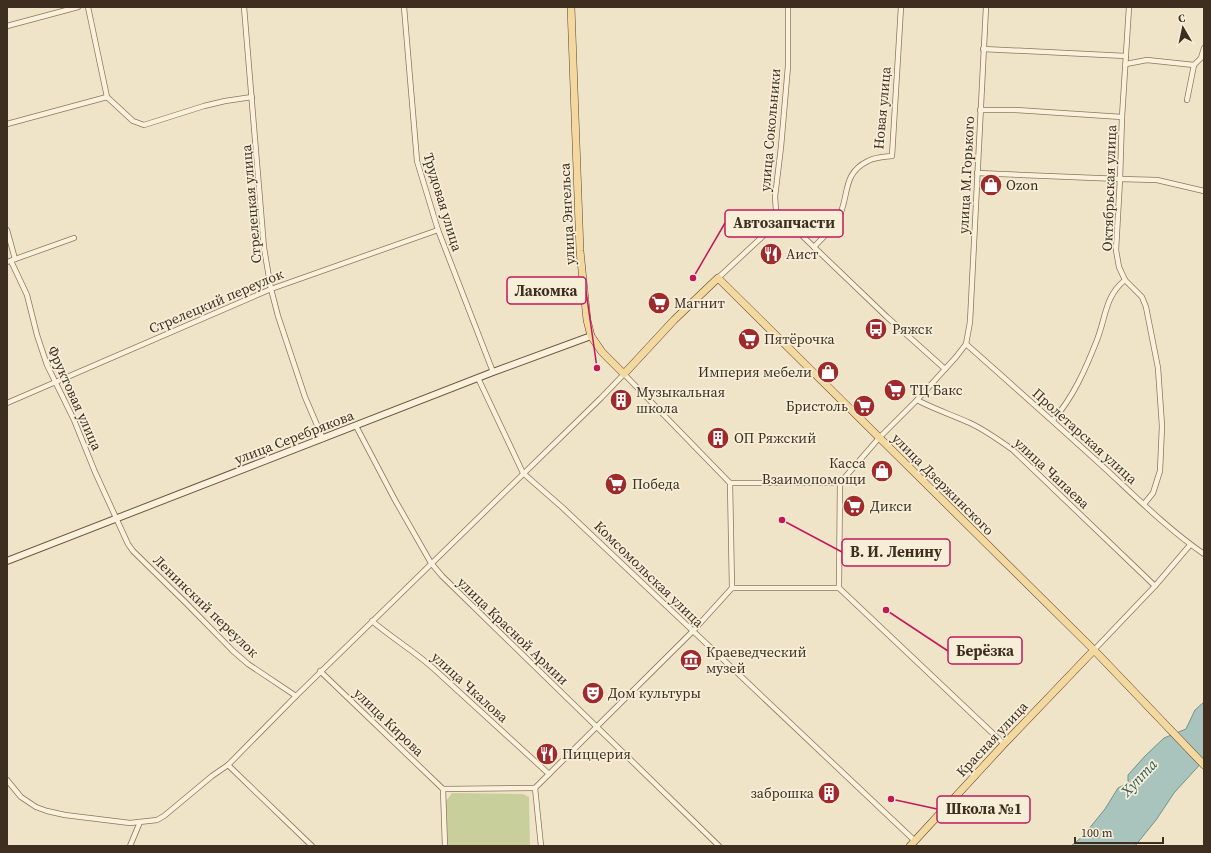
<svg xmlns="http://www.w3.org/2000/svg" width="1211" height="853" font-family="'Source Serif 4',serif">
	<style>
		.green { fill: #c9cf9b }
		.water { fill: #a9c4bc; stroke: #6f938a }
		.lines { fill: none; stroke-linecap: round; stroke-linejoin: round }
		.street-casing { stroke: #8d765c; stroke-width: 6 }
		.secondary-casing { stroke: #6f573f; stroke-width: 8 }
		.primary-casing { stroke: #5b4430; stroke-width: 8 }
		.street { stroke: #faf1dc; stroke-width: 4.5 }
		.secondary { stroke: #faf1dc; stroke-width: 6 }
		.primary { stroke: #f3d9a0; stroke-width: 7 }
		.labels { text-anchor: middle; stroke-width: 3.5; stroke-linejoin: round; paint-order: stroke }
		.street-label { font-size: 14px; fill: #3d2e20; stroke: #f7eed8 }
		.poi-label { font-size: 14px; fill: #3d2e20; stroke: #f7eed8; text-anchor: start }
		.water-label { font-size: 15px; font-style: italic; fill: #2f5d5a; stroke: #f7eed8 }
		.leader { fill: none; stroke: #c2185b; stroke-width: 1.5 }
		.callout-dot { fill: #c2185b; stroke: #f7eed8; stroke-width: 1.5 }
		.callout { fill: #f7eed8; stroke: #c2185b; stroke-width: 1.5 }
		.callout-label { font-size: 15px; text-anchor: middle; font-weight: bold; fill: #3d2e20 }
	</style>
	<rect width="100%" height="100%" fill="#f0e4c8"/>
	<path class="green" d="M452,793l71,1 6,3 1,49h-82l-2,-45z"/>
	<path class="water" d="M1204,702v58l-30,33 -18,27 -21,26h-64l12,-10 22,-27 13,-21 10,-5v-8l17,-19 19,-18 22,-9 9,-19z"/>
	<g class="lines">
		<g class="street-casing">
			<g id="street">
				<path d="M88,7l19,90 26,24 11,4 60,-19 21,-5 27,-4"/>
				<path d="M244,7l20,241 7,41 7,27 27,81 18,42"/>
				<path d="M404,7l13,154 21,69 55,142"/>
				<path d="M1129,7l-7,110 -2,62 -4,71 3,17 6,13 17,17 4,10 12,61 4,58 -2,45 -7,22 -9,11"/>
				<path d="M7,26l71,-19"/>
				<path d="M983,49l143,7"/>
				<path d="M1126,64l21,-4 47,5"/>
				<path d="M1187,100l7,-35 7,-7 3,-10"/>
				<path d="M980,110h35l107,7"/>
				<path d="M7,124l100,-27"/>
				<path d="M977,173l143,6 37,1 47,11"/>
				<path d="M777,223h8l7,3 95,91 58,52"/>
				<path d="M7,230l8,29"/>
				<path d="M814,247c8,-9 19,-18 24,-28 12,-22 3,-45 30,-58 7,-4 16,-4 24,-5l9,-149"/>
				<path d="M11,261l16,34 10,40 10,30 27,55 21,52 33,72 5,7 53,52 47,48 15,13 48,32"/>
				<path d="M7,262l67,-24"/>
				<path d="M718,278l59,-55 -2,-26 6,-50 7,-81v-59"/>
				<path d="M966,344c44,39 88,78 132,118 34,31 68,66 106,92"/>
				<path d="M478,378l45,95 40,35 352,333"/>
				<path d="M917,400c17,9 35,15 53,23 15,7 29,17 43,27l142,136"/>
				<path d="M7,403l264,-114 167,-59"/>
				<path d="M1053,420c20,-22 33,-52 44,-80 9,-23 8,-44 28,-60"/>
				<path d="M356,426l39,74 36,63 11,13 277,270"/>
				<path d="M730,483h110"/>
				<path d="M730,483l2,105"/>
				<path d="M840,483l39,-45 38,-38 39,-43 10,-13 4,-22 16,-315"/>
				<path d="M732,588h107l1,-105"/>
				<path d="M839,588l165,156"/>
				<path d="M372,621c20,17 42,30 61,47l116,106"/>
				<path d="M1094,650l61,-64 35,-41"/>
				<path d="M320,671l123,118"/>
				<path d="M228,765l84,81"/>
				<path d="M7,780l14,17 15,10 11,4 18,4 65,8 27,-3 7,-4 48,-40 16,-11 68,-69 305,-298 23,-24 106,109"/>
				<path d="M535,788l158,-157 39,-43"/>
				<path d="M535,788l6,58"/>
				<path d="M443,789l92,-1"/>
				<path d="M443,789l2,57"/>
				<path d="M130,846l10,-24"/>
			</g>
		</g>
		<g class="secondary-casing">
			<path id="secondary" d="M7,561l486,-189 98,-36"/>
		</g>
		<g class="primary-casing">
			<g id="primary">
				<path d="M571,7l9,244 7,69 4,16 11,16 22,22 50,-54 44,-42 376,372 110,115"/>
				<path d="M910,846l94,-102 90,-94"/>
			</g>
		</g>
		<use href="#street" class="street"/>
		<use href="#secondary" class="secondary"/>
		<use href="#primary" class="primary"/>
	</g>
	<defs>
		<g id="shop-disc" transform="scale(1.15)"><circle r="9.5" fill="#9e2a2b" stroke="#f7eed8"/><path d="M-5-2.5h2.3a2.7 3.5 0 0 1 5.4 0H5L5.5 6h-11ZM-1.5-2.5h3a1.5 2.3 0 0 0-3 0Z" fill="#fff"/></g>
		<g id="restaurant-disc" transform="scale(1.15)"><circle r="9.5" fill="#9e2a2b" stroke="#f7eed8"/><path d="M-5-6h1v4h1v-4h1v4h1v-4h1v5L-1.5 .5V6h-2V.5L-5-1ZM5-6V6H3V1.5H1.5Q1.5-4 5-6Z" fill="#fff"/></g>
		<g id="supermarket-disc" transform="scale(1.15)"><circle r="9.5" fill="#9e2a2b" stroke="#f7eed8"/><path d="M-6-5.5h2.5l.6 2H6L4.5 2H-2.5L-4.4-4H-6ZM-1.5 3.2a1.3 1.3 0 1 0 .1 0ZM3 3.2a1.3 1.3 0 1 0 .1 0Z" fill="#fff"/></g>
		<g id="bus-disc" transform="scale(1.15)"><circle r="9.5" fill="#9e2a2b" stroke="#f7eed8"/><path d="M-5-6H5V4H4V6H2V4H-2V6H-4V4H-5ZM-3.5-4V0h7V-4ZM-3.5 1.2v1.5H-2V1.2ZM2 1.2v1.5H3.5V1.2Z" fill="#fff"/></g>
		<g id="building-disc" transform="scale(1.15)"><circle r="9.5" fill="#9e2a2b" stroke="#f7eed8"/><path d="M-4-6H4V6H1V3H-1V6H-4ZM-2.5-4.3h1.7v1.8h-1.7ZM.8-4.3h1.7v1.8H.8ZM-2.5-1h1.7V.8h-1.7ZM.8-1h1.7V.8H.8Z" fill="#fff"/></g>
		<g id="museum-disc" transform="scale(1.15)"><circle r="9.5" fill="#9e2a2b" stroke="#f7eed8"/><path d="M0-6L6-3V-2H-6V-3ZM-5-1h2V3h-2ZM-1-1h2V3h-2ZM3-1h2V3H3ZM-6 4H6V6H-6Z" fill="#fff"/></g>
		<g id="theatre-disc" transform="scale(1.15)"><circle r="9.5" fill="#9e2a2b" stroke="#f7eed8"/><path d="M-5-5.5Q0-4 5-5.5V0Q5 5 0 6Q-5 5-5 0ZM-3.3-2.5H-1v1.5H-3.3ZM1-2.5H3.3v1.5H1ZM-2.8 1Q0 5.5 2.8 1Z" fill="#fff"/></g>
	</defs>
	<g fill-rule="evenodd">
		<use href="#shop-disc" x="991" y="185"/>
		<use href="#restaurant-disc" x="771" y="254"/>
		<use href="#supermarket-disc" x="659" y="303"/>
		<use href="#bus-disc" x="876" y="329"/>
		<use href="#supermarket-disc" x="749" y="339"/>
		<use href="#shop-disc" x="828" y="372"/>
		<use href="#supermarket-disc" x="895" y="390"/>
		<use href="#building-disc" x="621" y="400"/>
		<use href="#supermarket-disc" x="864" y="406"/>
		<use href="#building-disc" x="718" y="438"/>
		<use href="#shop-disc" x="882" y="471"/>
		<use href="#supermarket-disc" x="616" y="484"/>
		<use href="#supermarket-disc" x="854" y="506"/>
		<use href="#museum-disc" x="691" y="660"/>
		<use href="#theatre-disc" x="593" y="693"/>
		<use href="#restaurant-disc" x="547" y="754"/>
		<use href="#building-disc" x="829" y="793"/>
	</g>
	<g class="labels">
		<g class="street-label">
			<text transform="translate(882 108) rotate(-85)" y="5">Новая улица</text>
			<text transform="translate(770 130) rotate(-85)" y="5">улица Сокольники</text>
			<text transform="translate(966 175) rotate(-87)" y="5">улица М.Горького</text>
			<text transform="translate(1109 188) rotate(-88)" y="5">Октябрьская улица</text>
			<text transform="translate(443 202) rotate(73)" y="5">Трудовая улица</text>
			<text transform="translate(251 204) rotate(-95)" y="5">Стрелецкая улица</text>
			<text transform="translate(567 214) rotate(-93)" y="5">улица Энгельса</text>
			<text transform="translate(216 301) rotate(-23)" y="5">Стрелецкий переулок</text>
			<text transform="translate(75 398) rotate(66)" y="5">Фруктовая улица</text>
			<text transform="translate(1085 436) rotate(42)" y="5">Пролетарская улица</text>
			<text transform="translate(294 437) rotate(-21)" y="5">улица Серебрякова</text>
			<text transform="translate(1052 473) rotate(43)" y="5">улица Чапаева</text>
			<text transform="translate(943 484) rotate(45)" y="5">улица Дзержинского</text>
			<text transform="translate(649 574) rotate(44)" y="5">Комсомольская улица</text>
			<text transform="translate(206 606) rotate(44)" y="5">Ленинский переулок</text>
			<text transform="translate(513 631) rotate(44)" y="5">улица Красной Армии</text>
			<text transform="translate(470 687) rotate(42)" y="5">улица Чкалова</text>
			<text transform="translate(389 722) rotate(44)" y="5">улица Кирова</text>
			<text transform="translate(992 739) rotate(-47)" y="5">Красная улица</text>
		</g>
		<g class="poi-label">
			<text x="1006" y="190">Ozon</text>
			<text x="786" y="259">Аист</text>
			<text x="674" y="308">Магнит</text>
			<text x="892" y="334">Ряжск</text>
			<text x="764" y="344">Пятёрочка</text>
			<text x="812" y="377" text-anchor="end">Империя мебели</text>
			<text x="910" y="395">ТЦ Бакс</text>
			<text x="636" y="397">Музыкальная<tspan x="636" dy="16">школа</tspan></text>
			<text x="848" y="411" text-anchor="end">Бристоль</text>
			<text x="734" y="443">ОП Ряжский</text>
			<text x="866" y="468" text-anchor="end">Касса<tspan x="866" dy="16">Взаимопомощи</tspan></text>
			<text x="632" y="489">Победа</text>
			<text x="870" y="511">Дикси</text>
			<text x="706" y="657">Краеведческий<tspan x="706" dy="16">музей</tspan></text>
			<text x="608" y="698">Дом культуры</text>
			<text x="562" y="759">Пиццерия</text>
			<text x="814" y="798" text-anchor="end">заброшка</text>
		</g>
		<g class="water-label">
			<text transform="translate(1139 778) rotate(-47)" y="5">Хупта</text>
		</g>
	</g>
	<path class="leader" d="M693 278L725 223M597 368L586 291M782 520L842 552M886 610L948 651M891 799L937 809"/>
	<g class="callout-dot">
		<circle cx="693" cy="278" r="4"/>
		<circle cx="597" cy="368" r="4"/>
		<circle cx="782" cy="520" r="4"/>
		<circle cx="886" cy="610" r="4"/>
		<circle cx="891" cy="799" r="4"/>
	</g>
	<g class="callout">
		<rect x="725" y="210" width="118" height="27" rx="4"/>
		<rect x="507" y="277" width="79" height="27" rx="4"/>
		<rect x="842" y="539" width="108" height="27" rx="4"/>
		<rect x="948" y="637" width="74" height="27" rx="4"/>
		<rect x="937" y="796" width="93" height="27" rx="4"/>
	</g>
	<g class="callout-label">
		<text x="784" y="228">Автозапчасти</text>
		<text x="546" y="296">Лакомка</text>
		<text x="896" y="557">В. И. Ленину</text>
		<text x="985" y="656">Берёзка</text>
		<text x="984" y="814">Школа №1</text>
	</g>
	<rect width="1211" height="853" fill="none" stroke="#3d2e20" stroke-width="16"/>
	<g transform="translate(1183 28) rotate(351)" stroke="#f7eed8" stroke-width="3" paint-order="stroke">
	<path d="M0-3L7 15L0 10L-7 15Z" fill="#3d2e20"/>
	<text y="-6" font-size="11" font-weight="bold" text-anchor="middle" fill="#3d2e20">С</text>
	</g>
	<path d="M1075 837v6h88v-6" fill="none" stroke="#3d2e20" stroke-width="2"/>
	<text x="1081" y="837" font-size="12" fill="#3d2e20" stroke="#f7eed8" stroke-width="3" paint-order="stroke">100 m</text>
</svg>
